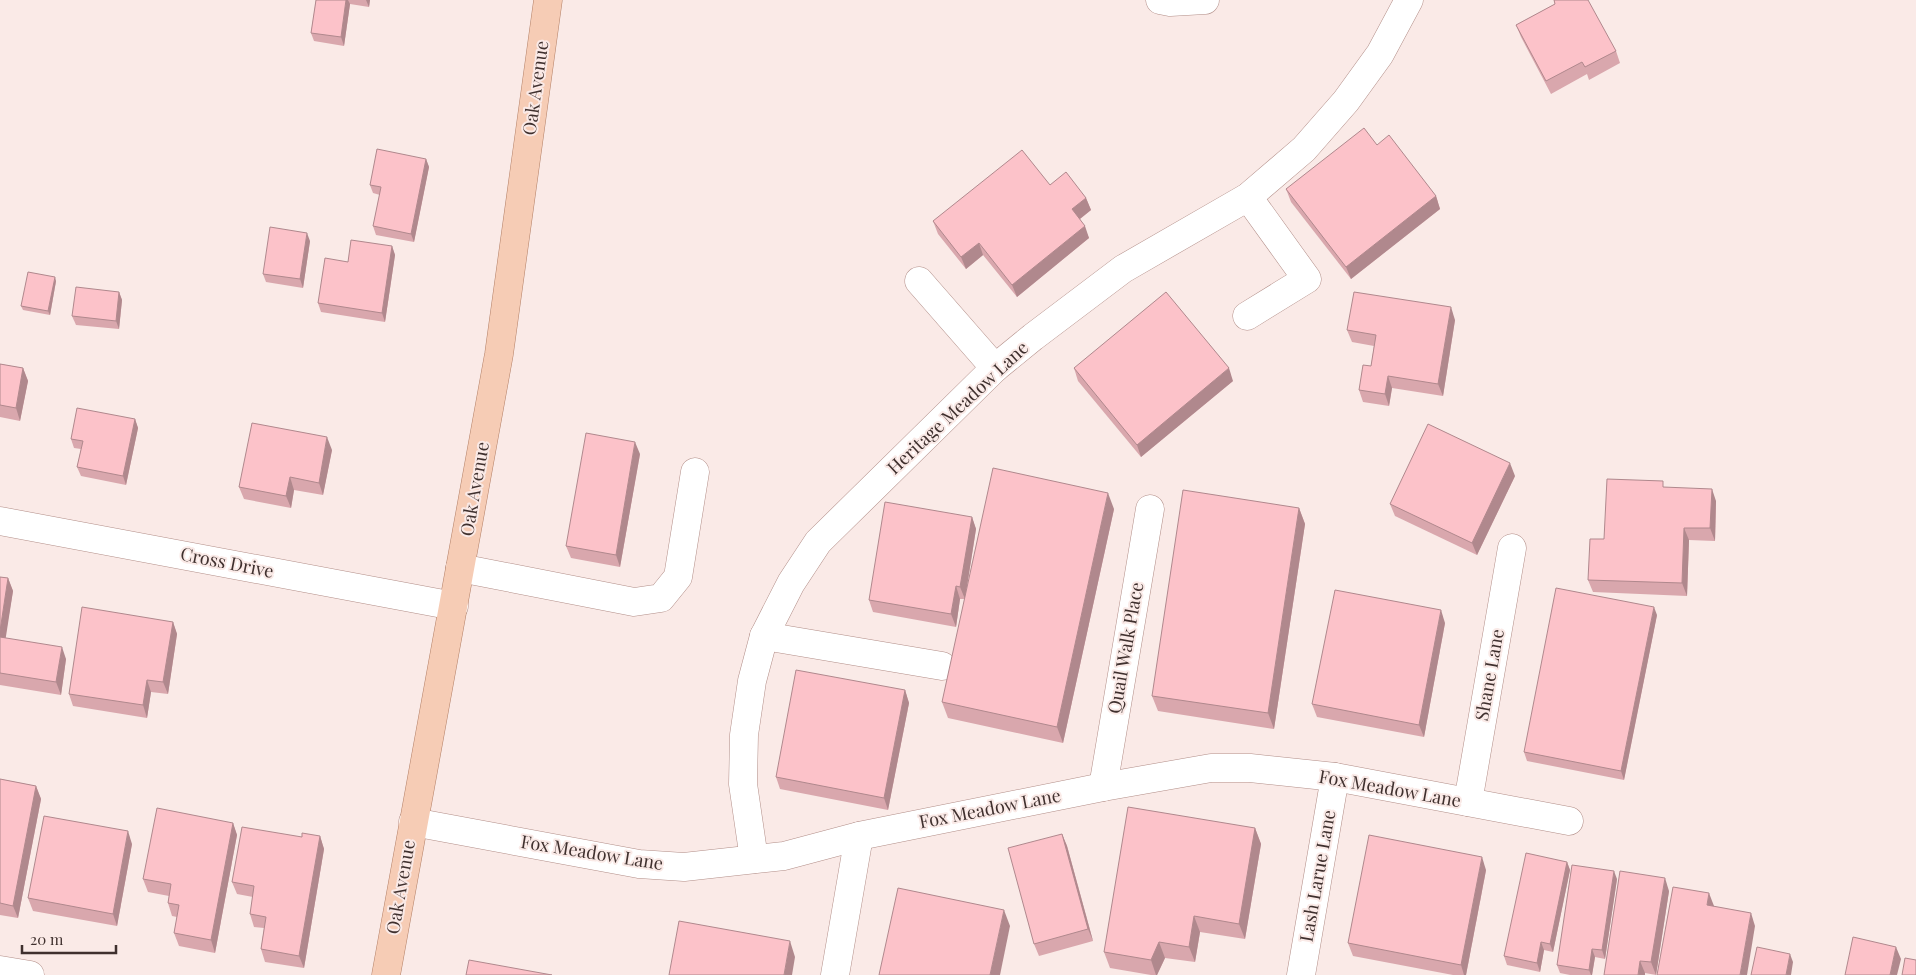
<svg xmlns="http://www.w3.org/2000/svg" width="1916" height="975" font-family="'Playfair Display',serif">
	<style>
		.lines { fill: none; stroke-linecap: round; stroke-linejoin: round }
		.minor-casing { stroke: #b28e88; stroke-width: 29 }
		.major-casing { stroke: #b27f66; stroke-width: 29 }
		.minor { stroke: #fff; stroke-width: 28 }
		.major { stroke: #f6ccb5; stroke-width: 28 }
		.wall { fill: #d9a7ad }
		.shaded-wall { fill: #b0888d }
		.building { fill: #fcc2c9; stroke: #b0888d }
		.labels { text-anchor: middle; stroke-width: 4; stroke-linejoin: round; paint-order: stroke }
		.street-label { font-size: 18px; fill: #3f302e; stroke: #faeae7 }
	</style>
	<rect width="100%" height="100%" fill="#faeae7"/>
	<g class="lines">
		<g class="minor-casing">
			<g id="minor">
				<path d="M1160,0l10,2 35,-2"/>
				<path d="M919,281l76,87"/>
				<path d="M1247,316l60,-37 -59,-82"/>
				<path d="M0,521l454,85"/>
				<path d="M460,568l174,34 27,-4 17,-21 17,-105"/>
				<path d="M764,636l178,30"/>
				<path d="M1103,787l47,-278"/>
				<path d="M1468,802l44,-254"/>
				<path d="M413,822l226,42 45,3 100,-11 75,-20 244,-49 108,-19h39l85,9 234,44"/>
				<path d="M754,859l-11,-75 1,-49 8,-54 12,-45 27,-53 27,-41 177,-174 38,-31 90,-68 125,-72 56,-48 42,-48 34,-47 29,-54"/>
				<path d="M0,970l30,5"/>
				<path d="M835,975l24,-139"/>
				<path d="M1301,975l34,-198"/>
			</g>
		</g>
		<g class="major-casing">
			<path id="major" d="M386,975l113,-621 49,-354"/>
		</g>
		<use href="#minor" class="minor"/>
		<use href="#major" class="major"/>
	</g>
	<g class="wall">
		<path d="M316,0h54l-1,7 -19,-3 -6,42 -30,-5 -3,-8z"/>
		<path d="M1554,0l62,51 4,12 -31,17 -2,-6 -36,20 -30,-57 -5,-12 39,-21z"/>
		<path d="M1377,145l59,51 4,13 -89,70 -60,-77 -5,-13z"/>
		<path d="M426,159l3,8 -15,75 -38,-7 -3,-9 7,-31 -7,-2 -3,-8z"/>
		<path d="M1050,185l36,13 5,12 -11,9 9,19 -72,59 -34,-42 -17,14 -28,-35 -5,-13z"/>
		<path d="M310,241l-7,47 -37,-6 -3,-8z"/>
		<path d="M392,246l3,9 -10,67 -64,-10 -3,-9 30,-41z"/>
		<path d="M56,281l-6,34 -27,-5 -2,-4z"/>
		<path d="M119,292l3,8 -3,29 -43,-4 -4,-9z"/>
		<path d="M1455,320l-12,76 -51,-8 -3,18 -26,-4 -4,-12 12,-24 3,-20 -22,-4 -5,-12z"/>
		<path d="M0,364l23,4 5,13 -8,40 -20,-4z"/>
		<path d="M1074,368l159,13 -92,76 -63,-76z"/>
		<path d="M135,419l3,9 -12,57 -45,-9 -4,-9 4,-18 -7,-1 -3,-9z"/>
		<path d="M332,450l-9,45 -29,-5 -3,18 -47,-9 -5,-12z"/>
		<path d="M640,454l-20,113 -49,-9 -5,-12z"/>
		<path d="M1515,476l-38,79 -82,-39 -5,-12z"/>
		<path d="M1665,487l51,14 -1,40 -26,-1 -2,56 -94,-4 -5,-12 16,-41z"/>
		<path d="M1299,508l6,16 -31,205 -116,-18 -6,-15z"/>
		<path d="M1114,509l-51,234 -115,-25 -6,-16z"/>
		<path d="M972,517l4,12 -11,70h-5l-4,28 -83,-15 -4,-12z"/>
		<path d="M0,577l8,1 5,13 -8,47 61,21 -5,36 -61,-10z"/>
		<path d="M1657,615l-33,165 -97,-19 -3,-9z"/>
		<path d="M173,622l4,12 -9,60 -17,-2 -4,26 -74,-12 -4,-12z"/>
		<path d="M1445,623l-21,114 -107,-20 -5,-13z"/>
		<path d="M905,690l4,13 -21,107 -108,-21 -4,-12z"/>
		<path d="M0,779l36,7 5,13 -23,119 -18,-3z"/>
		<path d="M233,823l4,12 -22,118 -36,-7 -5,-13 3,-16 -5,-1 -4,-13 1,-7 -21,-4 -5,-13z"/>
		<path d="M1255,828l6,16 -16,95 -45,-7 -5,30 -30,-4 -8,17h-6l-41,-7 -6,-16z"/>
		<path d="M1062,834l5,12 26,95 -54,15 -5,-12z"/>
		<path d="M320,836l4,13 -20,119 -39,-6 -4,-13 3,-21 -10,-1 -4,-13 3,-17 -16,-3 -5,-12 70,-45z"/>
		<path d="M132,844l-15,82 -84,-15 -5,-13z"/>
		<path d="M1567,862l3,8 -17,82 -9,-2 -4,22 -33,-7 -3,-9z"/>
		<path d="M1486,870l-20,105h-13l-100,-19 -5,-13z"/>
		<path d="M1617,879l-12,80 -10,-2 -3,18h-22l-10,-2 -3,-8z"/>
		<path d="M1669,891l-13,84 -11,-2 -41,2z"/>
	</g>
	<g class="shaded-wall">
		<path d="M346,0h2l2,4 -6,42 -3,-9z"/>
		<path d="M366,0h4l-1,7z"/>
		<path d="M426,159l3,8 -15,75 -3,-8z"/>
		<path d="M1436,196l4,13 -89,70 -5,-12z"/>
		<path d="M1086,198l5,12 -15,12 -4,-13z"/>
		<path d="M1085,226l4,12 -72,59 -5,-12z"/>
		<path d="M307,233l3,8 -7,47 -3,-9z"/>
		<path d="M979,243l4,12 -17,14 -5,-12z"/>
		<path d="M392,246l3,9 -10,67 -3,-9z"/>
		<path d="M55,277l1,4 -6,34 -2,-4z"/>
		<path d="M119,292l3,8 -3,29 -3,-8z"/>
		<path d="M1451,307l4,13 -12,76 -5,-12z"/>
		<path d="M23,368l5,13 -8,40 -4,-13z"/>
		<path d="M1229,368l4,13 -92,76 -4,-12z"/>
		<path d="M1388,376l4,12 -3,18 -4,-12z"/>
		<path d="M135,419l3,9 -12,57 -3,-9z"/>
		<path d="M327,437l5,13 -9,45 -4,-12z"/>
		<path d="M635,442l5,12 -20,113 -4,-12z"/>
		<path d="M1510,463l5,13 -38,79 -5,-12z"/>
		<path d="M290,477l4,13 -3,18 -5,-12z"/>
		<path d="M1712,489l4,12 -1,40 -5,-13z"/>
		<path d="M1108,493l6,16 -51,234 -6,-16z"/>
		<path d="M1299,508l6,16 -31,205 -6,-16z"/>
		<path d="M972,517l4,12 -11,70 -5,-12z"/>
		<path d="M1684,528l5,12 -2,56 -5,-13z"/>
		<path d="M8,578l5,13 -9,58 -4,-10v-8z"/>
		<path d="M956,586l4,13 -4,28 -5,-13z"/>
		<path d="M1654,607l3,8 -33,165 -3,-9z"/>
		<path d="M1441,610l4,13 -21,114 -5,-12z"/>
		<path d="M173,622l4,12 -9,60 -5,-12z"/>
		<path d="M62,647l4,12 -5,36 -5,-13z"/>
		<path d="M147,680l4,12 -4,26 -4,-13z"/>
		<path d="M905,690l4,13 -21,107 -4,-12z"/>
		<path d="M36,786l5,13 -23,119 -5,-12z"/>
		<path d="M233,823l4,12 -22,118 -4,-13z"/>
		<path d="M1255,828l6,16 -16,95 -6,-15z"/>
		<path d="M128,831l4,13 -15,82 -4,-12z"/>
		<path d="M1062,834l5,12 26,95 -5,-12z"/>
		<path d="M320,836l4,13 -20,119 -5,-12z"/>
		<path d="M1482,857l4,13 -20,105h-2l-3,-10z"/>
		<path d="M1567,862l3,8 -17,82 -3,-8z"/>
		<path d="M1614,871l3,8 -12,80 -3,-9z"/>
		<path d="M1665,878l4,13 -13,84 -5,-13z"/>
		<path d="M1709,893l5,13 -2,12 -5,-13z"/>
		<path d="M1004,910l6,16 -10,49h-10z"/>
		<path d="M1751,913l4,13 -8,49h-7z"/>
		<path d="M1194,916l6,16 -5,30 -6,-15z"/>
		<path d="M790,941l5,16 -3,18h-8z"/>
		<path d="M1159,942l6,16 -8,17h-1l-5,-15z"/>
		<path d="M1541,942l3,8 -4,22 -3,-9z"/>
		<path d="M1896,947l5,12 -4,16h-7z"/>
		<path d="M1592,949l3,8 -3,18h-1l-2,-5z"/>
		<path d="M1790,954l3,8 -2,13h-5z"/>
		<path d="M1640,961l5,12v2h-7z"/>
	</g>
	<g class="building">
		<path d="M316,0h30l-5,37 -30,-4z"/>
		<path d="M1554,0h34l28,51 -31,16 -3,-5 -36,19 -30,-56 39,-21z"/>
		<path d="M1364,128l13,17 12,-10 47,61 -90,71 -60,-78z"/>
		<path d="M377,149l49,10 -15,75 -38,-8 8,-39 -11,-2z"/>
		<path d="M1022,150l28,35 16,-13 20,26 -14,11 13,17 -73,59 -33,-42 -18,14 -28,-36z"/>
		<path d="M270,227l37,6 -7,46 -37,-5z"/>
		<path d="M351,240l41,6 -10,67 -64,-10 7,-45 23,4z"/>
		<path d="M28,272l27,5 -7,34 -27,-5z"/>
		<path d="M76,287l43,5 -3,29 -44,-5z"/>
		<path d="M1166,292l63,76 -92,77 -63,-77z"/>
		<path d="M1354,292l97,15 -13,77 -50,-8 -3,18 -26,-4 4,-25 8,1 5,-31 -29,-5z"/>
		<path d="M0,364l23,4 -7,40 -16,-3z"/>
		<path d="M77,408l58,11 -12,57 -46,-9 6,-26 -12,-2z"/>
		<path d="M252,423l75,14 -8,46 -29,-6 -4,19 -47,-9z"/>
		<path d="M1428,424l82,39 -38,80 -82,-39z"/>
		<path d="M586,433l49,9 -19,113 -50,-9z"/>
		<path d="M993,468l115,25 -51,234 -115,-25z"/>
		<path d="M1607,479l56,2v6l49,2 -2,39h-26l-2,55 -94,-3 2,-41h14z"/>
		<path d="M1183,490l116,18 -31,205 -116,-17z"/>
		<path d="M885,502l87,15 -12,70 -4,-1 -5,28 -82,-14z"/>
		<path d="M0,577l8,1 -8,53z"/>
		<path d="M1556,588l98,19 -33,164 -97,-19z"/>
		<path d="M1335,590l106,20 -22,115 -107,-21z"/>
		<path d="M82,607l91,15 -10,60 -16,-2 -4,25 -74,-11z"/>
		<path d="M0,637l62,10 -6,35 -56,-9z"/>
		<path d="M796,670l109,20 -21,108 -108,-21z"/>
		<path d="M0,779l36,7 -23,120 -13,-3z"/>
		<path d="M1128,807l127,21 -16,96 -45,-8 -5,31 -30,-5 -8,18 -47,-8z"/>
		<path d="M157,808l76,15 -22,117 -37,-7 5,-28 -11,-2 3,-19 -28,-5z"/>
		<path d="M44,816l84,15 -15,83 -85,-16z"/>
		<path d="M242,827l60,10v-4l18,3 -21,120 -38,-7 5,-32 -16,-3 4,-28 -22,-4z"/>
		<path d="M1062,834l26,95 -54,15 -26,-96z"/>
		<path d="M1369,835l113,22 -21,108 -113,-22z"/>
		<path d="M1526,853l41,9 -17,82 -9,-2 -4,21 -33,-7z"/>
		<path d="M1572,865l42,6 -12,79 -10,-1 -3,21 -32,-5z"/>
		<path d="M1620,871l45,7 -14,84 -11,-1 -2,14h-34z"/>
		<path d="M1673,887l36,6 -2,12 44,8 -11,62h-83z"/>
		<path d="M898,888l106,22 -14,65h-111z"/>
		<path d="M679,921l111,20 -6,34h-115z"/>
		<path d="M1853,937l43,10 -6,28h-45z"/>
		<path d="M1757,947l33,7 -4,21h-35z"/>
		<path d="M1905,958l11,2v15h-14z"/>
		<path d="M469,960l83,15h-86z"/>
	</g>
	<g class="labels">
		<g class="street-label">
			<text transform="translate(536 88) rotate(-82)" y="6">Oak Avenue</text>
			<text transform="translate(958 408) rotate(-43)" y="6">Heritage Meadow Lane</text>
			<text transform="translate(475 489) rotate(-80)" y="6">Oak Avenue</text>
			<text transform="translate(227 563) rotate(11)" y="6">Cross Drive</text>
			<text transform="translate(1126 648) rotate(-80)" y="6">Quail Walk Place</text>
			<text transform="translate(1490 675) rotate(-80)" y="6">Shane Lane</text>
			<text transform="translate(1390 789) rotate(10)" y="6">Fox Meadow Lane</text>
			<text transform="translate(990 809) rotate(-11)" y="6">Fox Meadow Lane</text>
			<text transform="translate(592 853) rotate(9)" y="6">Fox Meadow Lane</text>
			<text transform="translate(1318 876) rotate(-80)" y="6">Lash Larue Lane</text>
			<text transform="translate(401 887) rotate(-80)" y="6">Oak Avenue</text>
		</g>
	</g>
	<path d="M22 945v8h94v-8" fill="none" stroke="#3f302e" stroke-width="2.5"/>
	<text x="30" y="945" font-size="15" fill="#3f302e" stroke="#faeae7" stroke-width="4" paint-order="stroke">20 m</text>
</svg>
